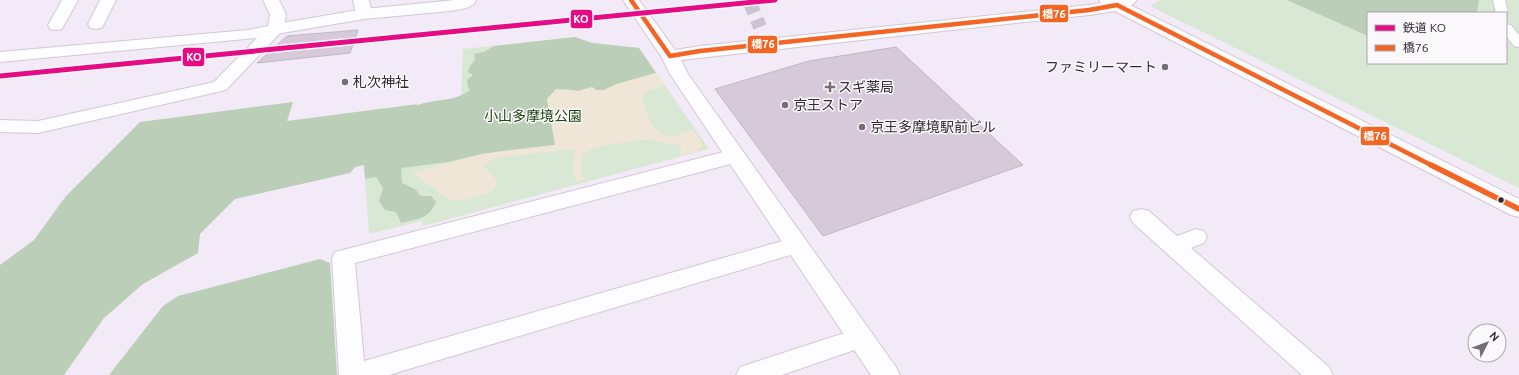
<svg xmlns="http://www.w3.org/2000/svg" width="1519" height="375" font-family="Ubuntu,'Noto Sans JP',sans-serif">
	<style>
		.green { fill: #d8e8d4; fill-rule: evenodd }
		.forest { fill: #bbceb7 }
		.sand { fill: #efe6d7 }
		.building { fill: #d6cada; stroke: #beb7c1 }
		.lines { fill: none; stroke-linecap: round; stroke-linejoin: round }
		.pedestrian-tunnel { stroke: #ccc4d0; stroke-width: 14; stroke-dasharray: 14 7; stroke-linecap: butt }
		.pedestrian-casing { stroke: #d0c9d3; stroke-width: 2 }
		.minor-casing { stroke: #d0c9d3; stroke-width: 2 }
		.tertiary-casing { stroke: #d0c9d3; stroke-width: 2 }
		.pedestrian { fill: #fdfcfe; fill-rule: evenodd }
		.minor { fill: #fdfcfe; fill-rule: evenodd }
		.tertiary { fill: #fdfcfe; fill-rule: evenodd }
		.bus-1-far1-casing { stroke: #fbf8fc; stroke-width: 7 }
		.bus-1-casing { stroke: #fbf8fc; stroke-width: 8 }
		.bus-1-far1 { stroke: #f26522; stroke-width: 4.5 }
		.bus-1 { stroke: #f26522; stroke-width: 5.5 }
		.rail-1-casing { stroke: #fbf8fc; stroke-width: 8 }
		.rail-1 { stroke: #e50b84; stroke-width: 5 }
		.poi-dot { fill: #756d78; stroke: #fbf8fc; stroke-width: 1.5 }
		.bus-dot { fill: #312a33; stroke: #fbf8fc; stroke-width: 1.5 }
		.labels { text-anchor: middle; stroke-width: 3; stroke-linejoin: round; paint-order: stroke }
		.poi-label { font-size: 14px; fill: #312a33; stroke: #fbf8fc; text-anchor: start }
		.park-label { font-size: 14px; fill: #1c4510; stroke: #fbf8fc }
		.line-badge { stroke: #fbf8fc; stroke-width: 1.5 }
		.badge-label { font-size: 11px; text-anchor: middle; font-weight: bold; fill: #fff }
	</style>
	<rect width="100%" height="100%" fill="#f3eaf7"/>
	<g class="green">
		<path d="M1160,0h359v188l-369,-182zM1368,13h138v50h-138z"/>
		<path d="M575,37l17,6 47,5 70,101 -286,77 -1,-5 -53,13 -5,-69 -51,12 109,-74 39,-6 2,-48z"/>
	</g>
	<g class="forest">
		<path d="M1287,0h192l-2,13h-109v23z"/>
		<path d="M575,37l17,6 47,5 17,25 -39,11 -13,6 -26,1 -12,-2 -19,10 9,46 -46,5 -28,4 -34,8 -47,6 1,15 13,6 6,7h10l5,6c-8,18 -18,16 -35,21l-5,-11 -11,-2 -6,-9 4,-13 -7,-11 -11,2 -1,-14 -9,2 -5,6 -115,26 -35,35 -2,19 -55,31 -39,34 -40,57h-64v-110l34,-25 32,-44 74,-74 153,-20 -6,19 131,-17 -2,2c19,-8 38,-3 54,-16l-2,-3 -1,-7 6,-5 -5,-3 2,-6 5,-6 -1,-6 10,-2 10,-6z"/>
		<path d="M320,259l10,4 7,112h-228l54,-69 15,-10z"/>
	</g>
	<path class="sand" d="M656,73l8,13 -14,4 -8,7c5,14 9,37 27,39 7,1 17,-4 24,-6l10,15 -5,7 -18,4 1,-11 -13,-1 -14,-4h-14l-44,7 -13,7 -3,13 5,13 -8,2 -4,-11 2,-20 -10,-1 -67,7 -15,8 15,17 -6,10 -31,9 -11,-1 -38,-27 70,-19 73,-9 -8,-46 9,-10 22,2 14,-4 5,3h7l13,-6z"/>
	<g class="building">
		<path d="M358,30l-8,23 -93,10 30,-27z"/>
		<path d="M896,47l127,118 -200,71 -108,-147 94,-28z"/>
	</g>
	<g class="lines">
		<path class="pedestrian-tunnel" d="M749,0l11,27"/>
		<g class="pedestrian-casing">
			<g id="pedestrian">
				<path d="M1493,0h12l3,13 -2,3v-3h-10z"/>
				<path d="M1506,24l5,1 8,10v12l-5,-1 -8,-10z"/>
			</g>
		</g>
		<g class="minor-casing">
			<g id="minor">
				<path d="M62,0h16l-16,29 -6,1 -6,-1 -2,-4z"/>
				<path d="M100,0h16l-14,28 -6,1 -6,-1 -2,-4z"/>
				<path d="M263,0h16l7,14 -2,15 -58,61 -188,43 -38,-1v-12l38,1 176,-39 43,-44 -257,24v-10l248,-22 20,-4 2,-12z"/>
				<path d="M353,0h16l3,14 -2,3 -6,2 -6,-2 -2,-3z"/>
				<path d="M1115,0h22c-5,7 -17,10 -26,8l-2,-3z"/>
				<path d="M735,149l7,2 3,5 -3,5 -387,102 9,98 432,-124 8,2 3,6 -3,6 -415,124h-50l-7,-117 3,-6z"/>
				<path d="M1141,209l8,2 28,25 19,-7 8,2 3,6 -3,6 -13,5 138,119 4,8h-31l-169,-152 -3,-6 3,-6z"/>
				<path d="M860,328l9,3 3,7 -3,7 -87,30h-46l4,-8z"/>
			</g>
		</g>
		<g class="tertiary-casing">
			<g id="tertiary">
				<path d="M455,0h21l-2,4 -7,4 -17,3 -86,8 -88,15 -6,-1 -3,-4 3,-4 6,-1 88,-15z"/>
				<path d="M623,0h16l36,50 25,-4 389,-41 12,-2 -2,-3h21l399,199v18l-8,-2 -396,-204 -26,4 -408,45 7,14 208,293 4,8h-29l-201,-301 -9,-18z"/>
			</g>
		</g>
		<use href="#pedestrian" class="pedestrian"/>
		<use href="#minor" class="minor"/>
		<use href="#tertiary" class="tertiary"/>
		<g class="bus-1-far1-casing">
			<path id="bus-1-far1" d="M631,0l39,56 30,-5 389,-41 28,-5 316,161"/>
		</g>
		<g class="bus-1-casing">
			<path id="bus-1" d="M1431,165l88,44"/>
		</g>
		<use href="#bus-1-far1" class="bus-1-far1"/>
		<use href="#bus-1" class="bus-1"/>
		<g class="rail-1-casing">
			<path id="rail-1" d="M0,76l775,-76"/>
		</g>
		<use href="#rail-1" class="rail-1"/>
	</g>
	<g class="poi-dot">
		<circle cx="1165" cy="67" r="4"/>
		<circle cx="345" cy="82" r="4"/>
		<path d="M828 81h4v4h4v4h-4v4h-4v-4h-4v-4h4z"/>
		<circle cx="785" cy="105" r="4"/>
		<circle cx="862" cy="127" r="4"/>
	</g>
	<circle class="bus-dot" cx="1501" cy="200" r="3.5"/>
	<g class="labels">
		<g class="poi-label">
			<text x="1157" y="72" text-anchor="end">ファミリーマート</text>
			<text x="353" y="87">札次神社</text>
			<text x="838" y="92">スギ薬局</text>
			<text x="793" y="110">京王ストア</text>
			<text x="870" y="132">京王多摩境駅前ビル</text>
		</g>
		<g class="park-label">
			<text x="533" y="121">小山多摩境公園</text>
		</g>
	</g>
	<g class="line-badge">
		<rect x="1039" y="4" width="30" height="19" rx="4" fill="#f26522"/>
		<rect x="570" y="9" width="23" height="20" rx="4" fill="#e50b84"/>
		<rect x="747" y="35" width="31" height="19" rx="4" fill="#f26522"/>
		<rect x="182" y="47" width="23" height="20" rx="4" fill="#e50b84"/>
		<rect x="1360" y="126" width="30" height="20" rx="4" fill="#f26522"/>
	</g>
	<g class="badge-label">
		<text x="1054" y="18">橋76</text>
		<text x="581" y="23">KO</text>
		<text x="763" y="48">橋76</text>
		<text x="194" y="61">KO</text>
		<text x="1375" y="140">橋76</text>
	</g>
	<rect x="1367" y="12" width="140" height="52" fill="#fbf8fc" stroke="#aaa6ac"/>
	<rect x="1375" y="25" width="20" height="6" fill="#e50b84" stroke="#aaa6ac"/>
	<text x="1403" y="32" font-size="12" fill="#312a33">鉄道 KO</text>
	<rect x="1375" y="45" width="20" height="6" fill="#f26522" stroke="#aaa6ac"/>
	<text x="1403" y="52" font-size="12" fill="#312a33">橋76</text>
	<g transform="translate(1487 343) rotate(48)"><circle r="19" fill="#fbf8fc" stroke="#aaa6ac"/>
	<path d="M0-3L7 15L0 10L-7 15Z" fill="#756d78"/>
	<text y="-6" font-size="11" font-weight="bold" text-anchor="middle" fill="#312a33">N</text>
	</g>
</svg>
